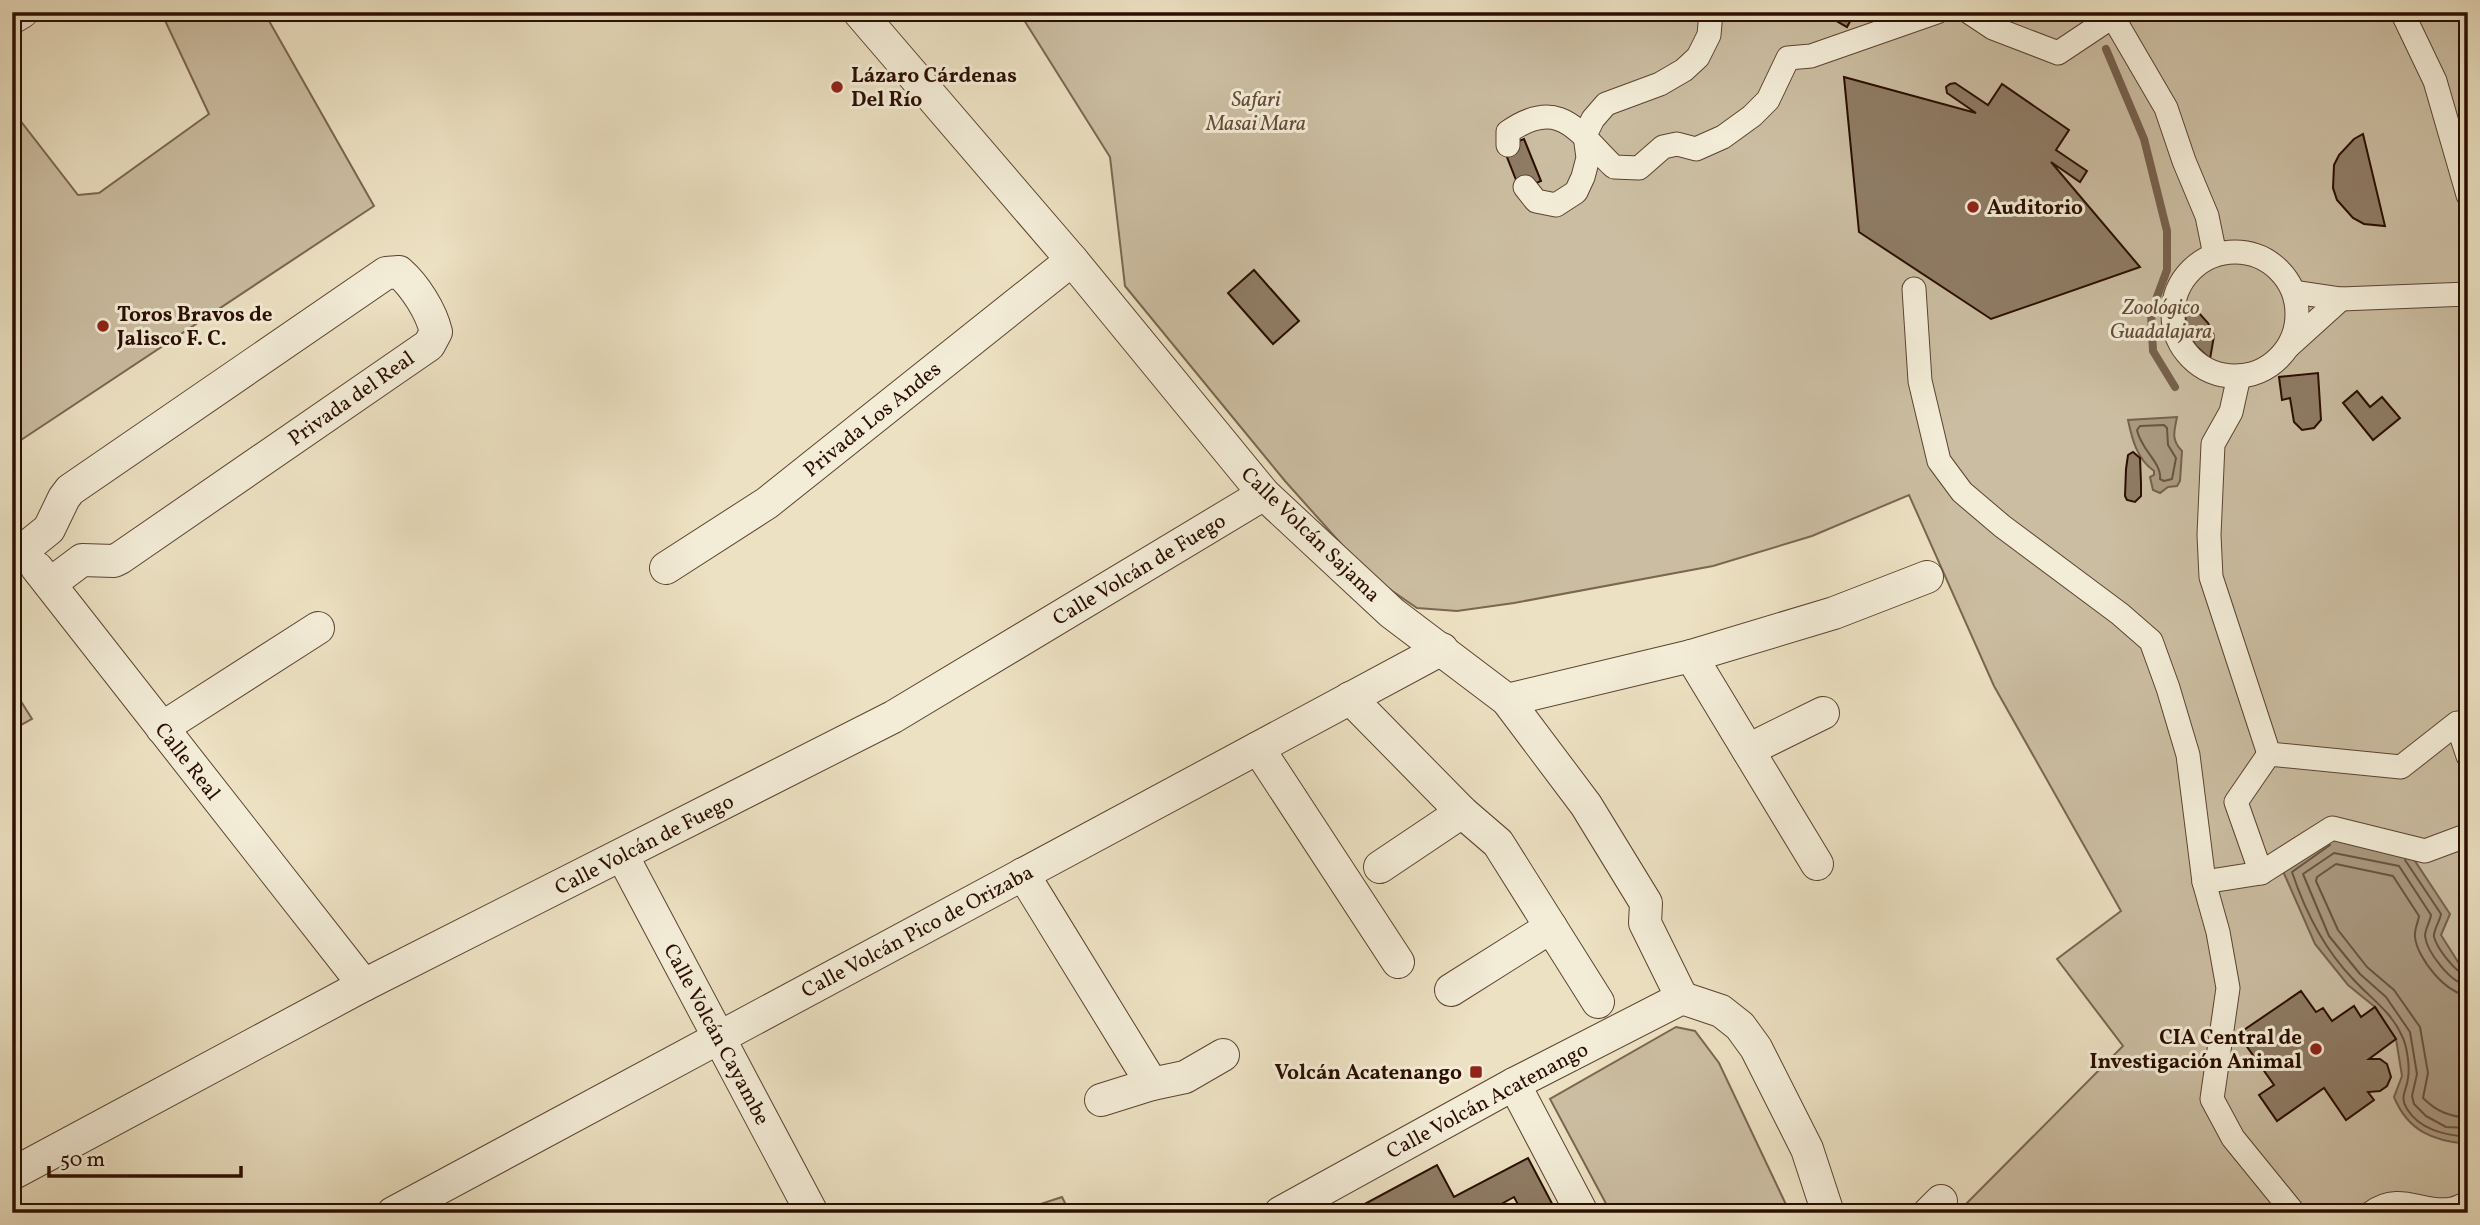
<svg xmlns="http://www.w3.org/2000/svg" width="2480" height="1225" font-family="Vollkorn,serif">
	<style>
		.green { fill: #cbbda1; stroke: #7b6650; stroke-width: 2 }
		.water { fill: #aa9980; stroke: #77614d; stroke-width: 2 }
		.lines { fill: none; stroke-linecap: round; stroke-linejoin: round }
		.shore { stroke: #6a5440; stroke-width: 2 }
		.stream { stroke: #77614d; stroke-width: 8 }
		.building { fill: #8f7c65; stroke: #2b0e00; stroke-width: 2 }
		.pedestrian-casing { stroke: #5b4330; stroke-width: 25 }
		.minor-casing { stroke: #5b4330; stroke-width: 34 }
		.pedestrian { stroke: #f3ecd7; stroke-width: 23 }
		.minor { stroke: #f3ecd7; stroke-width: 32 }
		.poi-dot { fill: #8f2418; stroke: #f3ecd7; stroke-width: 2.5 }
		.labels { text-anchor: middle; stroke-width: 6; stroke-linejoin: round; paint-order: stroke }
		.poi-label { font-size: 21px; font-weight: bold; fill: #2b0e00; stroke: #f3ecd7; text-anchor: start }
		.park-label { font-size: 21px; font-style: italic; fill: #634b38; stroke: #f3ecd7 }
		.street-label { font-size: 21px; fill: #2b0e00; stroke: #f3ecd7 }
	</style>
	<rect width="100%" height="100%" fill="#ece1c2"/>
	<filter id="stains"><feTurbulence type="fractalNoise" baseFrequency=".00286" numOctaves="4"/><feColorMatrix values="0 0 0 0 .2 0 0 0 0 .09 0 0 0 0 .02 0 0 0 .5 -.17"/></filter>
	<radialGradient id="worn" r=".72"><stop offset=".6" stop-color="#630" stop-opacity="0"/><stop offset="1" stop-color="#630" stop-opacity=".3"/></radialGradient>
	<g class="green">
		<path d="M161,12h103l110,194 -362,240v-336l66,85 21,-2 110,-79z"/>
		<path d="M1019,12h1449v1201h-511l166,-167 -66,-87 64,-48 -127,-225 -85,-191 -97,41 -99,30 -199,37 -57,8 -40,-3 -48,-33 -84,-94 -160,-195 -15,-129z"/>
		<path d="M12,687l20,32 -20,11z"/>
		<path d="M1676,1027l19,4 24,32 71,150h-179l-61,-114z"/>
		<path d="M1062,1197l8,16h-57z"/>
	</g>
	<g class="water">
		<path d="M2177,417c-3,15 -6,23 5,34l-2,30 -3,5 -9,1 -8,6 -7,-3 -3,-13 4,-2v-4c-17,-12 -22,-32 -26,-51z"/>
		<path d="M2330,836l79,16 41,62 -9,21 19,30 8,6v173c-35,-3 -60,-13 -74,-47l8,-21 -6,-37 -21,-32 -27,-22 -33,-41 -33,-75z"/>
	</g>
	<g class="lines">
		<g class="shore">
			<path d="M2164,425l3,3 1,17 8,13 -4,21 -8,2 -4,-2c2,-16 -19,-29 -23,-49l3,-4z"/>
			<path d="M2330,845l-38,27c13,39 32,77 61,107 17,19 38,32 49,57 5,9 8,32 6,42 -1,12 -9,19 -1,31 13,21 38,26 61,28"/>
			<path d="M2405,860l36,54c-1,7 -8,16 -7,23 3,11 22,37 34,39"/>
			<path d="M2468,985c-17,-1 -41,-33 -43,-49 0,-7 5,-14 6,-21l-32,-49 -65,-13 -31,21 26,62 31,38 26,23 24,35 7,42 -5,22 2,8 12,12 20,11 22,1"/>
			<path d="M2468,995c-22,-1 -51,-37 -53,-58 -1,-7 3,-14 4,-21l-26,-40 -57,-12 -19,13 -1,4 22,49 29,37 27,23 26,37 8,46 -5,25c14,14 26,18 45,20"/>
		</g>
		<path class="stream" d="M2106,49l38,90 23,92v39l-16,43 2,38 22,36"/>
	</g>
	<g class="building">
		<path d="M1821,12h34l-8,15z"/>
		<path d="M1844,77l132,36 -29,-20 -1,-6 4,-3 5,-1 33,22 14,-21 67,46 -13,20 31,21 -7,11 -29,-20 89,105 -149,52 -132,-87z"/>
		<path d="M2363,134l22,92 -21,-2 -11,-6 -16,-18 -4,-12 1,-23 5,-10 15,-16z"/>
		<path d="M1524,139l17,42 -21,9 -17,-43z"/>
		<path d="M1254,270l45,51 -26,23 -45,-51z"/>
		<path d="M2184,307l15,6 9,10 6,13 -4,23 -14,-13 -9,-14z"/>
		<path d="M2318,373l3,47 -7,8 -12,2 -8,-8 -4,-24 -8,2 -3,-23z"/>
		<path d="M2357,391l13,16 12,-10 18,21 -27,22 -30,-37z"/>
		<path d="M2133,452l7,6 1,25v13l-6,6 -8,-2 -2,-4 1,-27 2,-14z"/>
		<path d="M2301,991l15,21 7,-4 9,13 22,-15 7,11 14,-10 21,32 -27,20h11l7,5 4,13 -4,9 -7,5 -12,1 6,8 -28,20 -22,-32 -47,33 -18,-26 15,-10 -36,-51z"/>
		<path d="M1528,1158l29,55h-47l10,-5 -6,-11 -25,14 1,2h-62l-4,-8 -14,8h-62l89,-48 17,32z"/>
	</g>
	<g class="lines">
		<g class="pedestrian-casing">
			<g id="pedestrian">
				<path d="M1969,12l24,16 65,25 54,-36"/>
				<path d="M2110,12l56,96 18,53 23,55 8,39"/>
				<path d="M2402,12l33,69 33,114"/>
				<path d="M1508,145v-13c53,-37 71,2 106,35l25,1 24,-21 14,-3 19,5 27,-12 29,-21 16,-16 20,-42 23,-2 126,-44"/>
				<path d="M1525,187l11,14 20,4 20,-13 7,-15 5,-19 -3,-23 8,-16 13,-15 54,-20 24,-14 14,-13 11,-22 2,-23"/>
				<circle cx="2235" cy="314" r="62"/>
				<path d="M1914,289l6,92 19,80 23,31 40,34 118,88 31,27 17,47 20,67 16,127 14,50 10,56 -16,111 21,39 61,75"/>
				<path d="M2294,292l47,7 127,-5"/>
				<path d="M2289,346l52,-47"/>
				<path d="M2239,376l-8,36 -18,32 -4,91 2,42 58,177 132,13 56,-44 11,33"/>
				<path d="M2261,873l-25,-71 33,-48"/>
				<path d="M2204,882l57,-9 71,-45 93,23 43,-16"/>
				<path d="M2371,1213c29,-22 52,2 81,-4 5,-1 11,-4 16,-6"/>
			</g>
		</g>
		<g class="minor-casing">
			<g id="minor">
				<path d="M859,12l213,248 192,234 128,119 115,87 79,105 60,98 -1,20 37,75"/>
				<path d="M12,18l10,-6"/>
				<path d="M23,550l26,-21 15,-31 6,-8 316,-217 13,-1c16,14 32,39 37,60l-7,13 -309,213 -6,3 -32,-1 -32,24"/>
				<path d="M37,568l327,417"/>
				<path d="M666,568l101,-65 305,-243"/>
				<path d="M1691,656l126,208"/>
				<path d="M1350,698l112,114 36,31 100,159"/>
				<path d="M1507,700l184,-44 143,-43 93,-36"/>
				<path d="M162,728l156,-100"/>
				<path d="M1258,748l140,214"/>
				<path d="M1748,750l75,-37"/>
				<path d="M622,855l190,358"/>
				<path d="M1380,867l82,-55"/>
				<path d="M1023,874l129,210 -51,16"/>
				<path d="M1451,990l100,-63"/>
				<path d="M1152,1084l33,-7 38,-22"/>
				<path d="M1514,1084l68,129"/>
				<path d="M12,1174l352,-189 529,-268 371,-223"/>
				<path d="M393,1213l1049,-564"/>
				<path d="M1280,1213l234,-129 168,-86 39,13 19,15 16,22 51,101 21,64"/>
				<path d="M1929,1213l12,-12"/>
			</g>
		</g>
		<use href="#pedestrian" class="pedestrian"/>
		<use href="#minor" class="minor"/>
	</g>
	<g class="poi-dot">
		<circle cx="837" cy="87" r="7"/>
		<circle cx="1973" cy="207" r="7"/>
		<circle cx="103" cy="326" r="7"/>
		<circle cx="2316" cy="1049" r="7"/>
		<rect x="1469" y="1065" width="14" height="14" rx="3.5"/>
	</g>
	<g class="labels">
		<g class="poi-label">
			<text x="851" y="82">Lázaro Cárdenas<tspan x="851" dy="24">Del Río</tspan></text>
			<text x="1987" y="214">Auditorio</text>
			<text x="117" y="321">Toros Bravos de<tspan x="117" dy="24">Jalisco F. C.</tspan></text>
			<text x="2302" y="1044" text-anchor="end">CIA Central de<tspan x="2302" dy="24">Investigación Animal</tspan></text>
			<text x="1462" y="1079" text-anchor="end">Volcán Acatenango</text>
		</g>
		<g class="park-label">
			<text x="1256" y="106">Safari<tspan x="1256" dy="24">Masai Mara</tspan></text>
			<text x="2161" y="314">Zoológico<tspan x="2161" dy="24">Guadalajara</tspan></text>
		</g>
		<g class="street-label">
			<text transform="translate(351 398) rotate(-35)" y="7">Privada del Real</text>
			<text transform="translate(872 419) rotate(-39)" y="7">Privada Los Andes</text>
			<text transform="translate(1311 534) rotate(44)" y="7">Calle Volcán Sajama</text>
			<text transform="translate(1139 569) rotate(-31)" y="7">Calle Volcán de Fuego</text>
			<text transform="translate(188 761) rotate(52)" y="7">Calle Real</text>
			<text transform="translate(644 844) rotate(-27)" y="7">Calle Volcán de Fuego</text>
			<text transform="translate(917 931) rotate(-28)" y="7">Calle Volcán Pico de Orizaba</text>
			<text transform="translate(717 1034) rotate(62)" y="7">Calle Volcán Cayambe</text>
			<text transform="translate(1487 1100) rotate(-28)" y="7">Calle Volcán Acatenango</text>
		</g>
	</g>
	<rect width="2480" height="1225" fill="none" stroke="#ece1c2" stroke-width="42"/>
	<rect x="14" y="14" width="2452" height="1197" fill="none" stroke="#2b0e00" stroke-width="3.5"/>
	<rect x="21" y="21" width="2438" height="1183" fill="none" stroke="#2b0e00" stroke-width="2"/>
	<path d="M49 1166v10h192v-10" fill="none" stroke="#2b0e00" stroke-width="3.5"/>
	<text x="60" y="1166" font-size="21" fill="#2b0e00" stroke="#f3ecd7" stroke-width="5" paint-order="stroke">50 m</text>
	<rect width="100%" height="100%" filter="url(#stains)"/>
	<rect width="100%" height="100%" fill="url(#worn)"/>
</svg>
